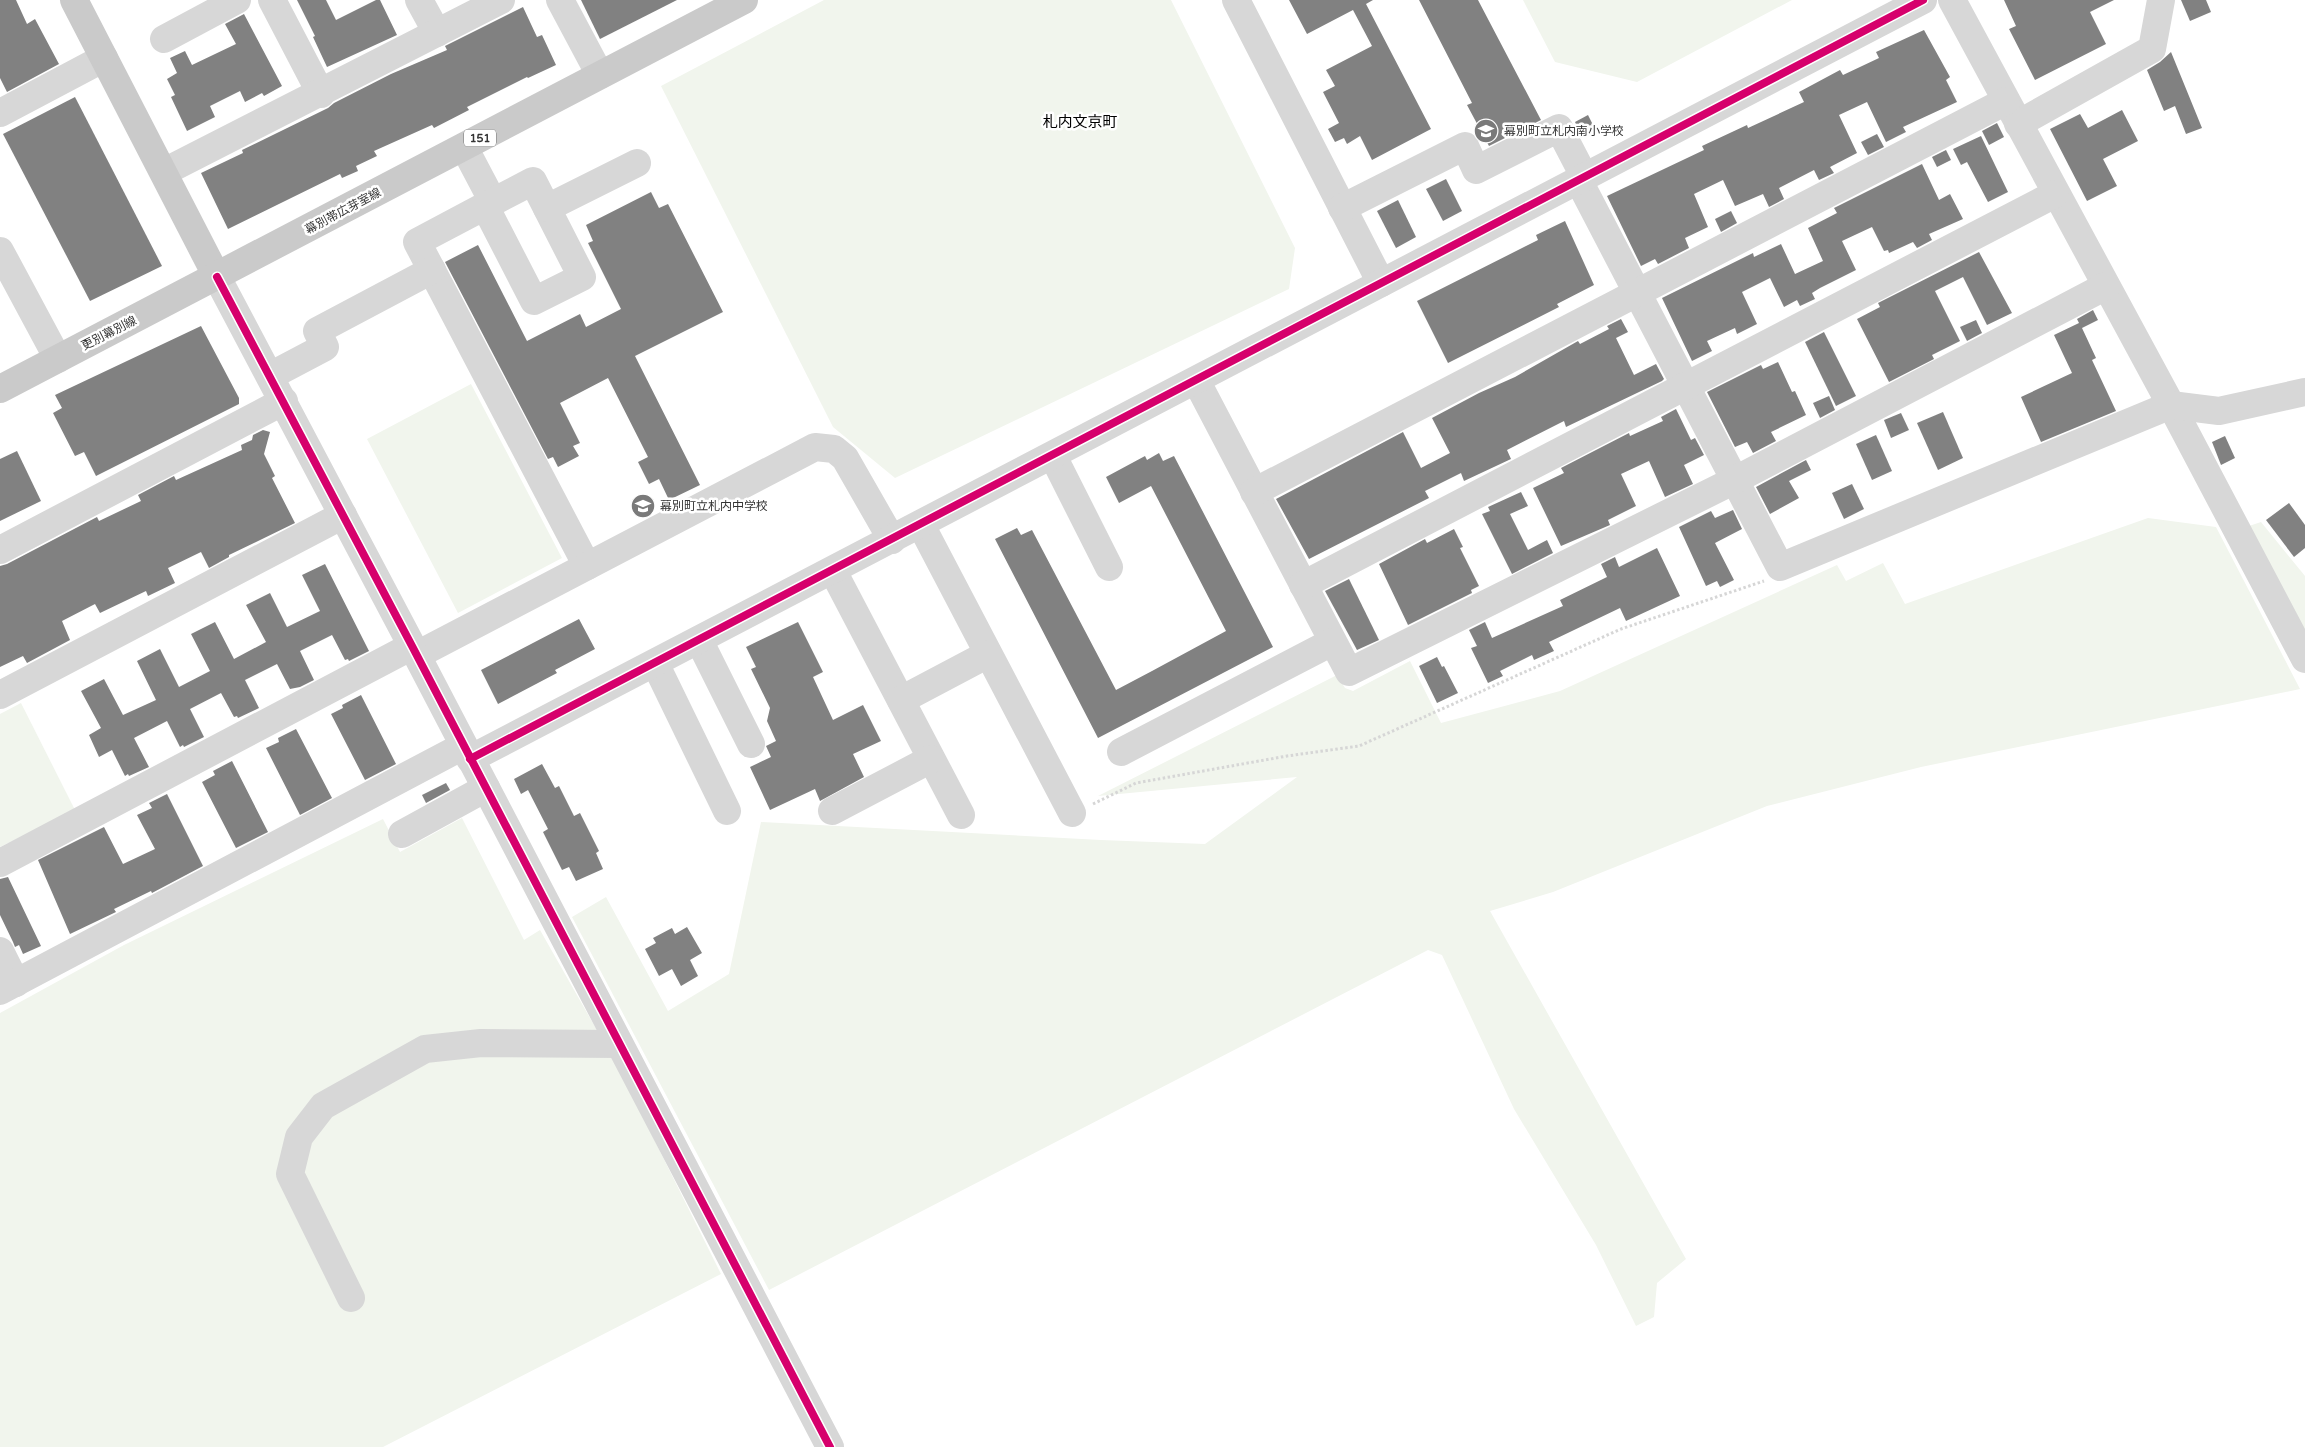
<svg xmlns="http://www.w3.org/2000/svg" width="2305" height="1447" font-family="'Varela Round','Noto Sans JP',sans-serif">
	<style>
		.green { fill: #f1f5ed }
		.building { fill: #818181 }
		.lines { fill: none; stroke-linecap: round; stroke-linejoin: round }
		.path { stroke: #d6d6d6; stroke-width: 3; stroke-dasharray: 2.5 2.5; stroke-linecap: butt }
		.minor { stroke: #d7d7d7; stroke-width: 28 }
		.major { stroke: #cacaca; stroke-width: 28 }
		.cycleway-casing { stroke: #fff; stroke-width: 11 }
		.cycleway { stroke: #d6006c; stroke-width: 8 }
		.labels { text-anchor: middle; stroke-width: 5; stroke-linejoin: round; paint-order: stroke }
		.shield { fill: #fff; stroke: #707070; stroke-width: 1 }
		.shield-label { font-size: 11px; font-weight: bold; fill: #333 }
		.poi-label { font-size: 12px; fill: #333; stroke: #fff; text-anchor: start }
		.street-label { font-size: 12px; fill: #333; stroke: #fff }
		.quarter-label { font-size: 15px; fill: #000; stroke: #fff }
	</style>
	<rect width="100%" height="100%" fill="#fff"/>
	<g class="green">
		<path d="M824,0h347l124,248 -6,41 -394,189 -62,-51 -172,-341z"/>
		<path d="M1523,0h269l-155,82 -82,-20z"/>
		<path d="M471,384l91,174 -104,55 -91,-174z"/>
		<path d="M2148,518l68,9 84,162 -379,78 -154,39 -214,86 -63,19 196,348 -29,24 -3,34 -18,9 -40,-81 -82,-136 -72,-154 -14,-5 -659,340 -197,-373 34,-20 62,114 61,-37 32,-152 340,18 104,4 92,-67 -199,19 239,-121 8,13 8,3 57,-30 31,62 119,-32 277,-126 9,16 37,-18 22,41z"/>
		<path d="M2261,522l44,54v60l-59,-109z"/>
		<path d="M21,703l54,107 -75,37v-133z"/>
		<path d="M462,818l62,122 16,-10 79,139 102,205 -338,173h-383v-434l124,-68 259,-126 17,33z"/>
	</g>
	<g class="building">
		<path d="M0,0h16l11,24 8,-5 24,45 -52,28 -7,-14z"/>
		<path d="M297,0h29l10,20 40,-20h4l17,35 -70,32 -14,-30 2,-1z"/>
		<path d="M581,0h96l-77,39z"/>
		<path d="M1289,0h84l-7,4 65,125 -59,31 -12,-24 -13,8 -3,-6 -9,4 -7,-13 11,-6 -16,-31 12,-6 -9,-16 46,-24 -19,-36 -46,24z"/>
		<path d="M1419,0h59l63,120 -52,26 -22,-41 5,-2z"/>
		<path d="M2004,0h110l-24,12 16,32 -71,36 -26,-51 7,-3z"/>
		<path d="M2181,0h25l5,12 -21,9z"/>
		<path d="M523,7l14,30 5,-2 14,30 -28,13 -1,-1 -60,30 2,3 -35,18 -2,-3 -58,26 3,5 -21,10 2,5 -16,7 -2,-4 -112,55 -27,-56 42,-20 -1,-3 86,-42 6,-5 57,-29 56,-24 -2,-4z"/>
		<path d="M244,14l38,72 -18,10 -2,-3 -17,9 -5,-11 -30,15 5,11 -28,14 -16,-34 4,-2 -8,-16 10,-6 -7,-15 15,-7 7,14 44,-21 -11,-20z"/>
		<path d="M1924,30l26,47 -4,3 11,22 -54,25 3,5 -20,10 -19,-40 -28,13 18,38 -27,14 4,6 -15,7 -5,-10 -35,18 5,11 -15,8 -6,-13 -28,12 -12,-26 -29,14 14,33 -23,11 4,10 -31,16 -3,-5 -14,7 -34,-70 97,-46 -2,-4 45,-21 1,3 56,-26 -5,-10 41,-22 3,5 36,-17 -3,-6z"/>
		<path d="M2171,52l31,76 -16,6 -11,-28 -11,5 -17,-41 13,-8z"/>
		<path d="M75,97l87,169 -72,35 -87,-167z"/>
		<path d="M2122,110l16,31 -35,18 14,27 -30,15 -37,-72 30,-15 8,14z"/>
		<path d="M1588,115l8,16 -13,7 -8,-16z"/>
		<path d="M1997,123l7,14 -15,8 -7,-14z"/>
		<path d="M1877,134l7,13 -16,8 -7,-13z"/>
		<path d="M1981,136l27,56 -20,10 -21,-40 -6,3 -8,-16z"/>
		<path d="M1946,150l5,10 -14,7 -5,-10z"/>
		<path d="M1922,164l17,36 11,-6 13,25 -34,15 3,6 -15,8 -4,-6 -24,11 -1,-3 -4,1 -12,-24 -30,14 14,29 -36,18 -8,5 3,6 -15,7 -3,-6 -13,7 -14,-29 -28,14 15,32 -20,10 -2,-6 -28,13 5,10 -20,10 -30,-63 91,-45 1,4 27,-13 14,30 28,-13 -15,-33 29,-15 -3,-5z"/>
		<path d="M1446,179l16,32 -19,10 -17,-32z"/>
		<path d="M651,192l8,16 9,-4 55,108 -88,44 65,129 -31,15 -10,-21 -10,5 -11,-22 10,-5 -40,-79 -48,25 20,40 -7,3 6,10 -21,11 -5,-10 -5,2 -103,-197 33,-17 49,96 53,-27 6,13 35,-18 -33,-66 5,-2 -7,-16z"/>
		<path d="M1398,200l18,37 -20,11 -19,-37z"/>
		<path d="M1731,211l6,12 -16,9 -6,-13z"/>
		<path d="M1565,221l29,64 -37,19 2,3 -111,56 -31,-62 121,-61 -2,-5z"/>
		<path d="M1979,252l33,61 -25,12 -24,-48 -28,14 25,50 -28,14 2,4 -45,23 -32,-63 23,-12 -2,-4z"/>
		<path d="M2093,310l5,10 -16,8 14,30 -4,2 24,51 -75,31 -20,-45 51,-24 -18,-38 25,-12 -2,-4z"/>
		<path d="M1621,319l7,13 -12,6 18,37 22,-11 8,15 -2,2 -96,46 -2,-6 -57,29 4,9 -47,22 -3,-8 -36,18 4,7 -120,61 -33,-60 127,-67 18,36 29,-15 -18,-35 47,-25 36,-16 63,-36 2,3 29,-15 -2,-3z"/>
		<path d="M1976,320l6,13 -15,8 -7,-14z"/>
		<path d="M201,326l38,72v6l-143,72 -12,-24 -9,4 -22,-43 9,-5 -7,-13z"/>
		<path d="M1824,332l32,64 -20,10 -31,-64z"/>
		<path d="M1778,362l14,30 3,-1 11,24 -35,17 5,9 -23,12 -6,-11 -12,5 -28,-55 54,-27 2,4z"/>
		<path d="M1829,396l6,14 -15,8 -7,-15z"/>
		<path d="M1676,409l15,31 4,-2 9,17 -20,10 9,19 -28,13 -16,-36 -28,13 15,32 -28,14 2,5 -49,21 -28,-58 31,-15 -3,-5 68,-35 1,3 33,-15 -2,-4z"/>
		<path d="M1943,412l20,46 -25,12 -21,-47z"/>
		<path d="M1901,413l8,17 -18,8 -7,-18z"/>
		<path d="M263,430l7,2 -6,22 11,22 -3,2 23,45 -66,32v2l-20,11 -8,-16 -33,16 7,15 -27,13 -2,-5 -46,22 -5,-9 -33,17 8,19 -43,23 -4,-7 -23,11v-101l7,-2 90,-47 2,4 42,-20 -3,-6 36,-19 2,4 66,-30 -1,-5 11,-5 1,-5z"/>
		<path d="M1876,435l16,36 -20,9 -16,-36z"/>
		<path d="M2225,436l10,22 -14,7 -9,-23z"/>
		<path d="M17,451l24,50 -41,20v-62z"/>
		<path d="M1159,453l4,8 11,-5 99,191 -175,91 -103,-199 22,-11 4,7 11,-5 84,160 36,-19 74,-40 -75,-145 -32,17 -13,-26 39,-21 2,4z"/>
		<path d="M1806,460l5,10 -22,11 10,17 -29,16 -14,-27z"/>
		<path d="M1852,484l12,25 -20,10 -12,-26z"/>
		<path d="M1521,492l7,14 -18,8 18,36 19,-10 6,13 -41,21 -30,-60 8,-3 -2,-4z"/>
		<path d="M2289,503l16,22v23l-11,9 -28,-37z"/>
		<path d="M1733,510l9,19 -27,14 19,37 -14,7 -3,-6 -11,5 -27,-59 32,-16 4,7z"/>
		<path d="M1454,529l9,18 -3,1 19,38 -8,4 1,3 -64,32 -29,-61 46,-25 2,4z"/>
		<path d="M1657,548l23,48 -54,25 -6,-13 -71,34 5,9 -20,9 -2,-5 -32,16 3,5 -15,7 -17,-35 6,-2 -8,-16 16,-8 7,16 71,-32 -3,-6 47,-23 -6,-13 14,-7 4,10z"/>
		<path d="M325,564l44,87 -20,10 -1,-2 -3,1 -13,-25 -32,16 14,29 -14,7 -10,2 -13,-25 -32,16 14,28 -21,10 -1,-2 -3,1 -13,-24 -31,16 14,28 -20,10 -1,-2 -3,2 -13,-26 -33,17 15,29 -20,9 -1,-2 -3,2 -13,-26 -13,7 -10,-22 12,-7 -20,-37 23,-12 19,36 33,-15 -19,-39 23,-12 19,38 31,-16 -19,-37 24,-12 19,37 32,-17 -20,-37 24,-12 17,34 33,-16 -18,-36z"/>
		<path d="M1349,579l30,61 -22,10 -32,-59z"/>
		<path d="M579,619l16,30 -40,21 2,3 -59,31 -17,-34z"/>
		<path d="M798,622l25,50 -10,5 20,43 30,-15 18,36 -28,13 11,23 -44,24 -5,-12 -45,21 -20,-43 21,-10 -5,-11 10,-5 -9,-20 3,-13 -19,-39 5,-2 -10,-20z"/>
		<path d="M1437,657l5,10 2,-1 14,27 -21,10 -18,-37z"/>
		<path d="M361,695l35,69 -31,16 -34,-66 12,-6 -1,-3z"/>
		<path d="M296,729l36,69 -32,17 -34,-67 13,-6 -1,-4z"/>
		<path d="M232,761l36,71 -32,16 -34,-66 13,-7 -2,-4z"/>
		<path d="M542,764l13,24 4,-2 15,30 6,-3 19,38 -3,2 7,16 -27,12 -7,-14 -7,3 -19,-38 5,-3 -20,-39 -7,4 -7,-15z"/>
		<path d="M446,783l4,7 -24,13 -4,-8z"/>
		<path d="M167,794l36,72 -51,27 -1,-2 -37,18 2,3 -46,22 -32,-74 66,-33 19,37 32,-15 -18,-34 15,-7 -3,-5z"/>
		<path d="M8,877l33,69 -18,8 -4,-9 -4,2 -2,-5 -13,-27v-36z"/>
		<path d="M687,927l15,26 -12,7 8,16 -17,10 -9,-17 -13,7 -14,-27 11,-6 -3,-5 19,-10 3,6z"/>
	</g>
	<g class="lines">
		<path class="path" d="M1093,804l43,-21 151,-27 72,-10 262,-117 143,-48"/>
		<g class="minor">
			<path d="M272,0l49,94"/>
			<path d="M419,0l18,33"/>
			<path d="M560,0l40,75"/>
			<path d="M1236,0l145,283"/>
			<path d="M1952,0l219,405 134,254"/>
			<path d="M164,39l73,-39"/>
			<path d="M0,113l104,-55"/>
			<path d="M2018,124l134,-75 9,-49"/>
			<path d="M464,147l29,55"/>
			<path d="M164,172l337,-172"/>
			<path d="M1579,181l201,386 391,-162 48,6 86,-19"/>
			<path d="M485,206l49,95 48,-24 -49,-96 -48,25 -68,36 170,324"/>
			<path d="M547,208l90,-45"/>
			<path d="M1342,208l123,-62 11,24 83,-42 26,50"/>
			<path d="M0,251l58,108"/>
			<path d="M217,277l195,369 418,801"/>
			<path d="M270,376l55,-29 -8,-16 115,-61"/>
			<path d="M1197,382l152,290 386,-192 371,-194"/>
			<path d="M1053,456l56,111"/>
			<path d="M1254,492l752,-391"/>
			<path d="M921,525l151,288"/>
			<path d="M0,550l284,-149"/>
			<path d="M833,571l128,244"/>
			<path d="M1303,585l752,-391"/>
			<path d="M699,640l52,104"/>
			<path d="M417,655l398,-208 19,2 11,9 47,82"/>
			<path d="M655,663l72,148"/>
			<path d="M0,695l343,-180"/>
			<path d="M901,700l87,-46"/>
			<path d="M1121,752l211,-110"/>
			<path d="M470,759c485,-252 970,-504 1453,-759"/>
			<path d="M832,811l99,-52"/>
			<path d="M402,834l84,-46"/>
			<path d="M0,863l412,-217"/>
			<path d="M0,951l16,32"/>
			<path d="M0,991l463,-245"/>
			<path d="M351,1298l-61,-124 9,-37 24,-31 102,-57 56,-6 138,1"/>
		</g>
		<g class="major">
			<path d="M74,0l143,277"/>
			<path d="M0,389l744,-389"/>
		</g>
		<g class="cycleway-casing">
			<g id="cycleway">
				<path d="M217,277l195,369 418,801"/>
				<path d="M470,759c485,-252 970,-504 1453,-759"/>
			</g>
		</g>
		<use href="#cycleway" class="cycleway"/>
	</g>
	<defs>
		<g id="school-disc" transform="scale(1.25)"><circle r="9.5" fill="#7a7a7a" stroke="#fff"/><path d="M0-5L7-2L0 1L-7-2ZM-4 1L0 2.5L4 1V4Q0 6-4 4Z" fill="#fff"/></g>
	</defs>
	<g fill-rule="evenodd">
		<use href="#school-disc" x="1486" y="131"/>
		<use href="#school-disc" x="643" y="506"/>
	</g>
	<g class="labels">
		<rect class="shield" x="464" y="129.5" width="32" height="17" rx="4"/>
		<g class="shield-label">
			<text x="480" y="142">151</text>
		</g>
		<g class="poi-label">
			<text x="1504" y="135">幕別町立札内南小学校</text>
			<text x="660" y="510">幕別町立札内中学校</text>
		</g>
		<g class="street-label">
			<text transform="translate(343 211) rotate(-28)" y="4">幕別帯広芽室線</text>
			<text transform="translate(109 333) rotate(-27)" y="4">更別幕別線</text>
		</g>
		<g class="quarter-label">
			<text x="1080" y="127">札内文京町</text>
		</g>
	</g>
</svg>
